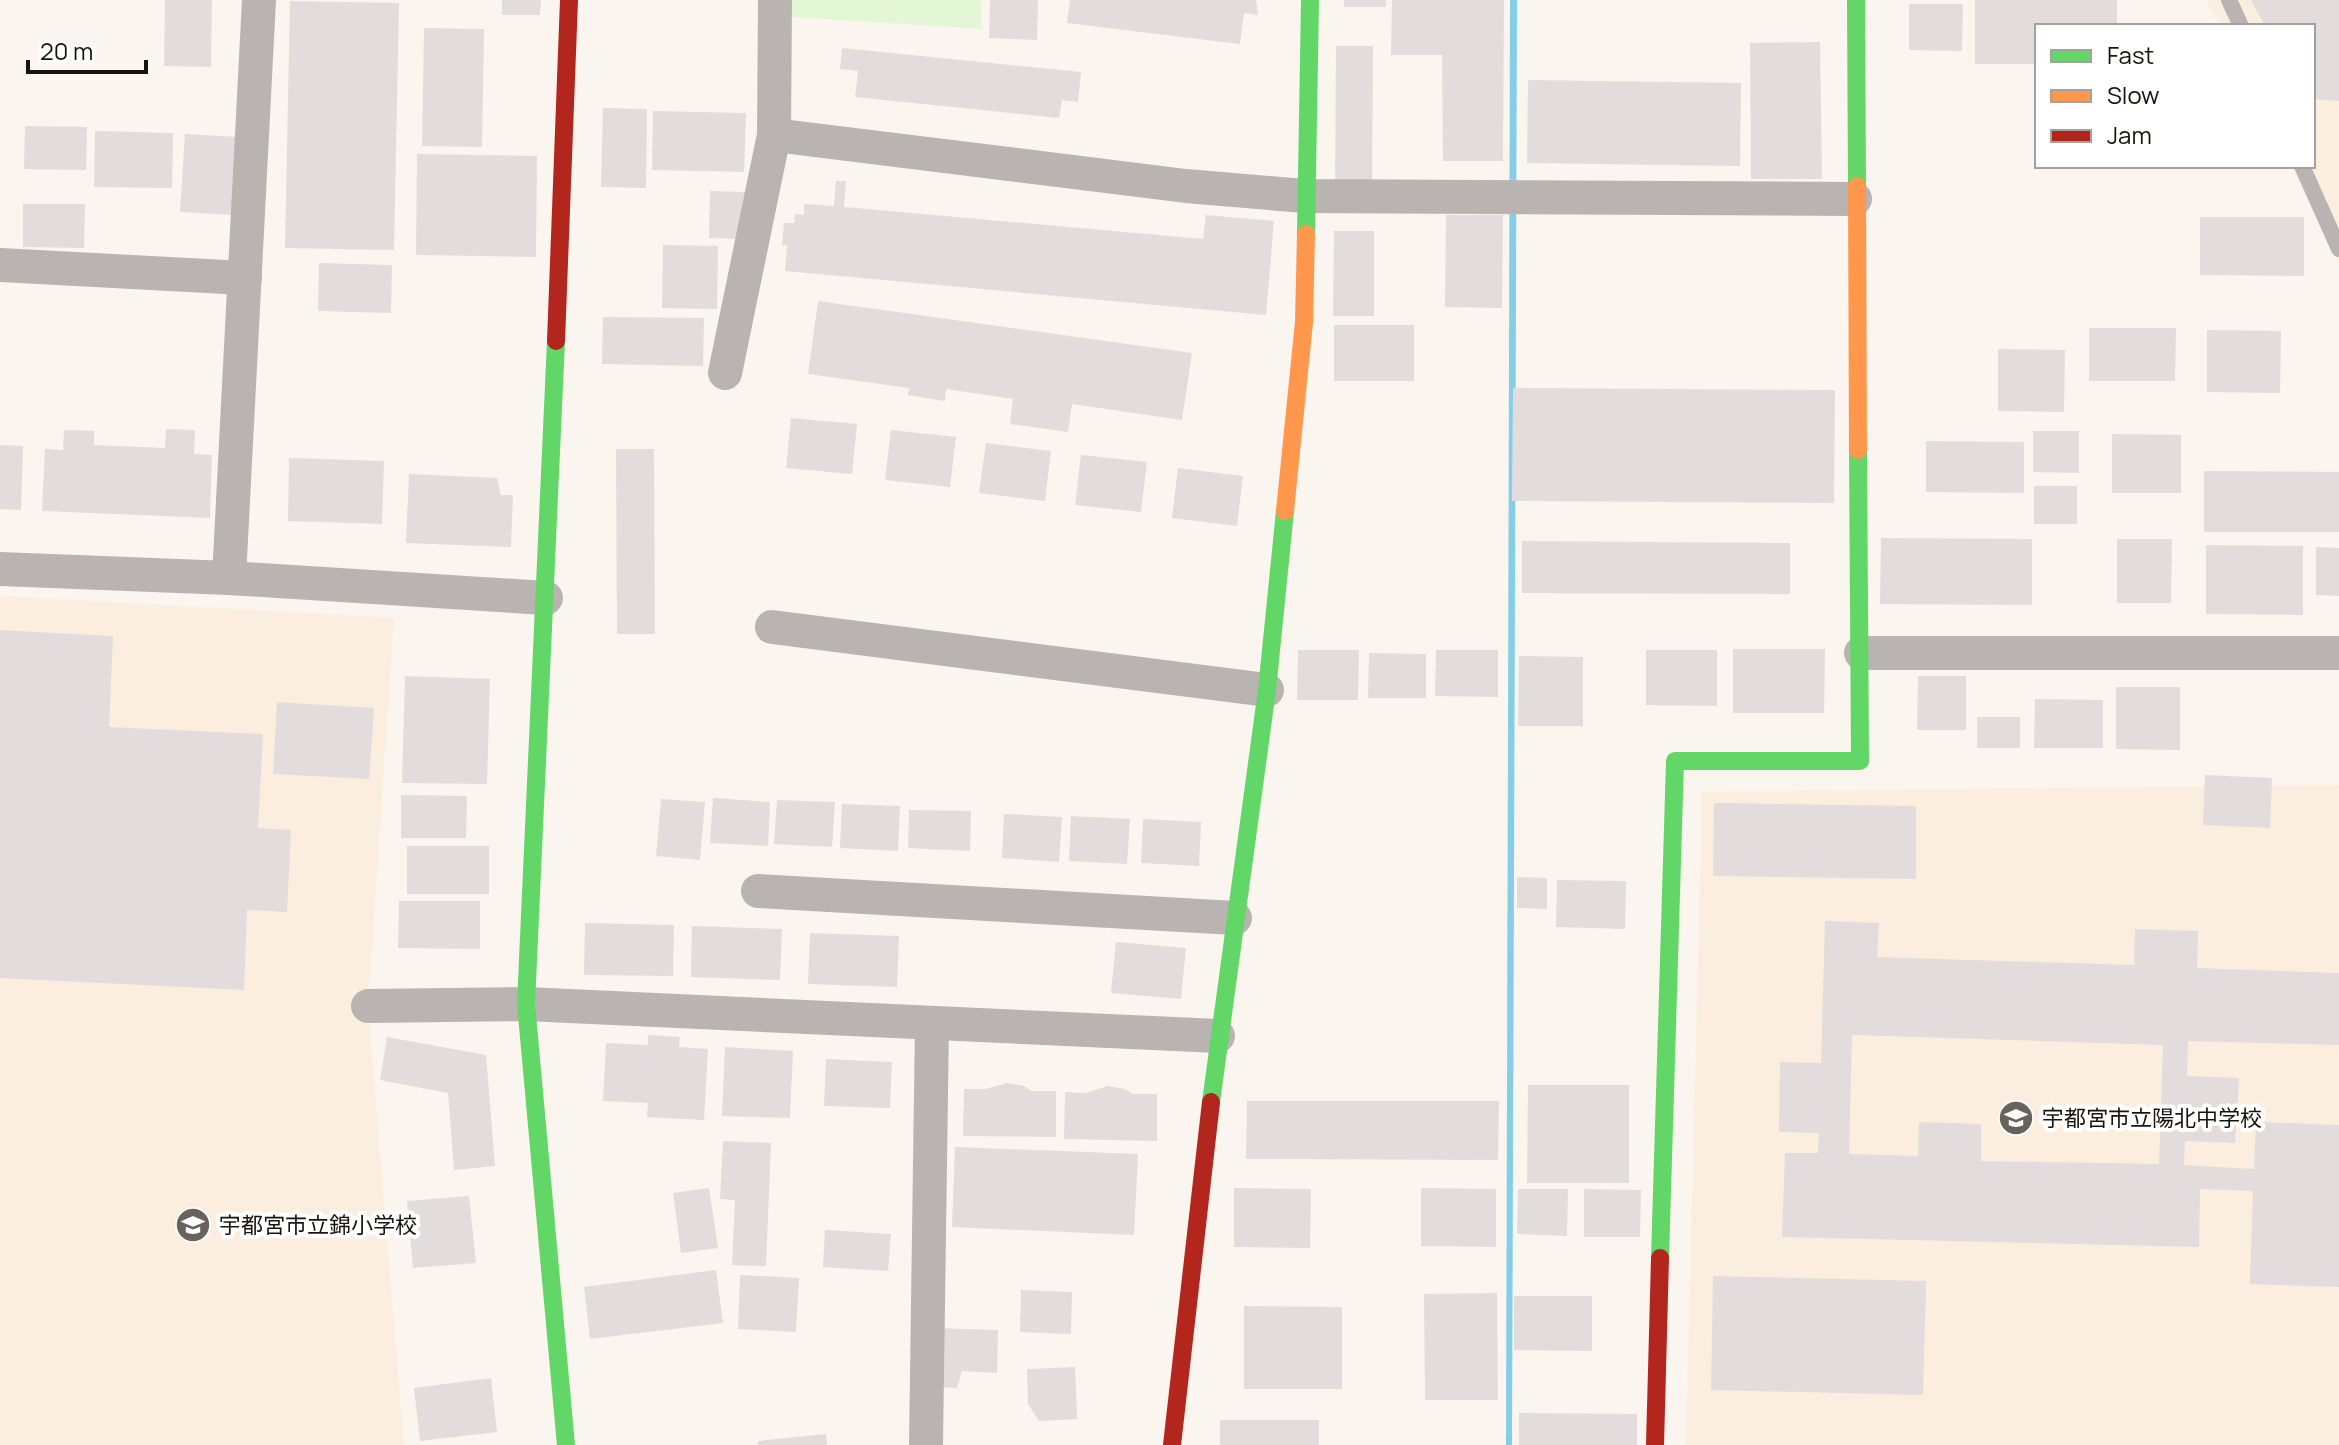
<svg xmlns="http://www.w3.org/2000/svg" width="2339" height="1445" font-family="Manrope,'Noto Sans JP',sans-serif">
	<style>
		.built { fill: #fceede }
		.green { fill: #e3f6d5 }
		.water { fill: #84cee8 }
		.building { fill: #e3dcdd; fill-rule: evenodd }
		.lines { fill: none; stroke-linecap: round; stroke-linejoin: round }
		.lane { stroke: #b9b4b2; stroke-width: 16 }
		.street { stroke: #b9b4b2; stroke-width: 34 }
		.fast { stroke: #63d668; stroke-width: 18 }
		.slow { stroke: #ff974d; stroke-width: 18 }
		.jam { stroke: #b3261e; stroke-width: 18 }
		.labels { text-anchor: middle; stroke-width: 8; stroke-linejoin: round; paint-order: stroke }
		.poi-label { font-size: 22px; fill: #18130c; stroke: #fff; text-anchor: start }
	</style>
	<rect width="100%" height="100%" fill="#faf5ef"/>
	<g class="built">
		<path d="M2206,0h133v265l-48,-99h22v-140h-93z"/>
		<path d="M0,596l394,22 -26,388 36,439h-404z"/>
		<path d="M2339,785v660h-653l16,-653z"/>
	</g>
	<path class="green" d="M791,0h190l1,29 -192,-12z"/>
	<path class="water" d="M1510,0h7l-5,1445h-6z"/>
	<g class="building">
		<path d="M165,0h47l-1,67 -47,-1z"/>
		<path d="M502,0h39l-1,15h-38z"/>
		<path d="M990,0h48l-1,40 -48,-2z"/>
		<path d="M1070,0h186l2,15 -14,-2 -4,31 -173,-21z"/>
		<rect x="1344" y="0" width="42" height="7"/>
		<path d="M1392,0h112l-1,161h-60l-1,-106h-51z"/>
		<path d="M1975,0h142v26h-80v38h-62z"/>
		<path d="M2251,0h88v101l-26,-2v-73h-48z"/>
		<path d="M290,1l109,2 -5,247 -109,-2z"/>
		<path d="M1909,4h54l-1,47 -53,-1z"/>
		<path d="M424,28l60,1 -2,118 -60,-1z"/>
		<path d="M1820,42l2,137h-71l-1,-136z"/>
		<path d="M1336,46h37l-1,158h-37z"/>
		<path d="M842,48l239,24 -3,30 -16,-2 -3,18 -204,-21 3,-26 -18,-2z"/>
		<path d="M1528,80l213,3 -1,83 -213,-3z"/>
		<path d="M603,108l44,1 -1,79 -45,-1z"/>
		<path d="M653,111l93,2 -2,59 -92,-2z"/>
		<path d="M25,126l62,1 -1,43 -62,-1z"/>
		<path d="M95,131l78,2 -1,55 -78,-1z"/>
		<path d="M185,134l55,3 -4,78 -56,-3z"/>
		<path d="M417,154l120,2 -1,101 -120,-2z"/>
		<path d="M836,181h10l-2,26 359,32 3,-24 68,6 -8,94 -481,-44 2,-26h-5l2,-22h10l1,-9 9,1v-11l30,2z"/>
		<path d="M710,191l35,1 -1,47 -35,-1z"/>
		<path d="M23,204h62l-1,44 -61,-1z"/>
		<path d="M1446,215h57l-1,93 -57,-1z"/>
		<path d="M2200,217h104v59l-104,-1z"/>
		<path d="M1334,231h40v85h-41z"/>
		<path d="M663,245l55,1 -1,63 -55,-1z"/>
		<path d="M319,263l73,2 -1,48 -73,-2z"/>
		<path d="M818,301l374,52 -10,67 -110,-16 -4,28 -58,-8 3,-25 -67,-10 -1,12 -37,-6 1,-7 -101,-14z"/>
		<path d="M603,317l101,1 -1,48 -101,-2z"/>
		<rect x="1334" y="325" width="80" height="56"/>
		<path d="M2089,328h87l-1,53h-86z"/>
		<path d="M2207,330l74,1 -1,62 -73,-1z"/>
		<path d="M1998,349l67,1 -1,62 -66,-1z"/>
		<path d="M1513,388l322,2 -1,113 -322,-2z"/>
		<path d="M791,418l66,6 -5,50 -66,-6z"/>
		<path d="M166,429l29,1 -1,24 18,1 -2,63 -168,-7 3,-62 18,1 1,-20 30,1v14l71,3z"/>
		<path d="M891,430l65,7 -6,50 -65,-7z"/>
		<path d="M2033,431h46v42l-46,-1z"/>
		<path d="M2112,434l69,1v58h-69z"/>
		<path d="M1926,441l98,1v51l-98,-1z"/>
		<path d="M986,443l65,8 -6,50 -66,-8z"/>
		<path d="M0,445l23,1 -2,64 -21,-1z"/>
		<path d="M616,449h38l1,185h-38z"/>
		<path d="M1081,455l66,7 -6,50 -66,-7z"/>
		<path d="M289,458l95,3 -2,63 -94,-3z"/>
		<path d="M1178,468l65,8 -6,50 -65,-8z"/>
		<path d="M2204,471l135,1v60h-135z"/>
		<path d="M409,474l88,4 4,17h12l-2,52 -105,-4z"/>
		<rect x="2034" y="486" width="43" height="38"/>
		<path d="M1881,538l151,1v66l-152,-1z"/>
		<path d="M2117,539h55l-1,64h-54z"/>
		<path d="M1522,541l268,2v51l-268,-1z"/>
		<path d="M2206,545l97,1v69l-97,-1z"/>
		<path d="M2316,547l23,1v48l-23,-1z"/>
		<path d="M0,630l113,6 -4,91 154,7 -5,94 33,2 -4,82 -40,-2 -3,80 -244,-12z"/>
		<path d="M1733,649h92l-1,64h-91z"/>
		<path d="M1298,650h61l-1,50h-61z"/>
		<path d="M1436,650h62v47l-63,-1z"/>
		<path d="M1646,650h71v56l-71,-1z"/>
		<path d="M1369,653l57,1v44h-58z"/>
		<path d="M1519,656l64,1v69h-65z"/>
		<path d="M405,676l85,3 -3,105 -85,-1z"/>
		<path d="M1918,676h48v54h-49z"/>
		<path d="M2116,687h64v63l-64,-1z"/>
		<path d="M2035,699l68,1v48h-69z"/>
		<path d="M277,702l97,6 -5,71 -96,-5z"/>
		<rect x="1977" y="717" width="43" height="31"/>
		<path d="M2205,775l67,3 -2,50 -67,-3z"/>
		<path d="M401,795l66,1 -1,42h-65z"/>
		<path d="M713,798l57,4 -2,44 -58,-3z"/>
		<path d="M661,799l44,3 -5,58 -44,-4z"/>
		<path d="M777,800l58,2 -3,45 -58,-3z"/>
		<path d="M1714,803l202,3v73l-203,-3z"/>
		<path d="M842,804l58,2 -2,45 -58,-3z"/>
		<path d="M909,810l62,1 -1,40 -62,-3z"/>
		<path d="M1004,814l58,3 -3,45 -57,-4z"/>
		<path d="M1071,816l59,3 -3,45 -58,-3z"/>
		<path d="M1143,819l58,3 -2,44 -58,-3z"/>
		<rect x="407" y="846" width="82" height="48"/>
		<path d="M1517,877l30,1v31l-30,-1z"/>
		<path d="M1557,880l69,1 -1,48 -69,-2z"/>
		<path d="M399,901h81v48l-82,-1z"/>
		<path d="M1825,921l54,2 -2,34 257,8 1,-36 63,2 -1,37 142,5v72l-151,-4 -1,35 52,2 -4,65 -50,-2 -1,24 70,4 2,-47 83,3v162l-89,-3 3,-93 -53,-2 -1,58 -417,-10 3,-84h33l1,-20 -40,-1 1,-70 41,1zM1852,1035l311,10 -4,119 -178,-3v-37l-62,-2 -1,34 -69,-2z"/>
		<path d="M585,923l89,2 -1,51 -89,-1z"/>
		<path d="M692,926l90,3 -2,51 -89,-3z"/>
		<path d="M810,933l89,3 -2,51 -89,-3z"/>
		<path d="M1116,942l70,6 -5,51 -70,-6z"/>
		<path d="M648,1035l32,2 -1,10 29,2 -4,71 -57,-3 1,-14 -45,-2 3,-58 42,2z"/>
		<path d="M387,1037l99,18 9,111 -41,4 -6,-77 -68,-13z"/>
		<path d="M725,1047l68,4 -3,67 -68,-2z"/>
		<path d="M826,1059l66,3 -2,46 -66,-2z"/>
		<path d="M1007,1083l17,3 8,5h24v46l-93,-1 1,-47h21z"/>
		<path d="M1528,1085h101v98h-102z"/>
		<path d="M1108,1086l17,3 8,5h24v47l-93,-2 1,-47 20,1z"/>
		<path d="M1247,1101h252l-1,59 -252,-1z"/>
		<path d="M723,1141l48,2 -5,123 -34,-1 3,-65 -15,-1z"/>
		<path d="M955,1147l183,7 -4,81 -182,-8z"/>
		<path d="M709,1188l9,60 -37,5 -8,-60z"/>
		<path d="M1234,1188l77,1 -1,59 -76,-1z"/>
		<path d="M1421,1188l75,1v58l-75,-1z"/>
		<path d="M1518,1189h50l-1,47 -50,-2z"/>
		<path d="M1584,1189l57,1 -1,47h-56z"/>
		<path d="M469,1196l7,67 -63,5 -6,-67z"/>
		<path d="M825,1230l66,4 -3,37 -65,-4z"/>
		<path d="M716,1270l7,53 -133,16 -6,-52z"/>
		<path d="M740,1275l59,3 -3,54 -58,-3z"/>
		<path d="M1713,1276l213,5 -3,114 -212,-5z"/>
		<path d="M1021,1290l51,2 -1,42 -51,-2z"/>
		<path d="M1497,1293l1,107h-73l-1,-106z"/>
		<path d="M1514,1296h78v55l-78,-1z"/>
		<path d="M1244,1306l98,1v82h-98z"/>
		<path d="M937,1328l61,2 -1,43 -35,-2 -5,17 -21,-1z"/>
		<path d="M1075,1367l2,52 -38,2 -11,-17 -1,-35z"/>
		<path d="M491,1378l6,54 -77,9 -6,-53z"/>
		<path d="M1519,1413l118,1v31h-118z"/>
		<rect x="1220" y="1420" width="99" height="25"/>
		<path d="M826,1434l1,11h-69v-4z"/>
	</g>
	<g class="lines">
		<g class="lane">
			<path d="M2229,0l12,26"/>
			<path d="M2302,166l37,83"/>
		</g>
		<g class="street">
			<path d="M774,135l412,51 118,10 551,3"/>
			<path d="M0,265l245,13"/>
			<path d="M725,373l49,-238 1,-135"/>
			<path d="M0,569l229,9 317,20"/>
			<path d="M229,578l30,-578"/>
			<path d="M772,627l495,63"/>
			<path d="M1861,653h478"/>
			<path d="M758,891l477,27"/>
			<path d="M368,1006l158,-2 692,32"/>
			<path d="M926,1445l6,-422"/>
		</g>
		<g class="fast">
			<path d="M1856,0l1,186"/>
			<path d="M1306,234l4,-234"/>
			<path d="M556,341l-30,663 40,441"/>
			<path d="M1211,1102l56,-412 18,-179"/>
			<path d="M1660,1258l15,-497h185l-2,-311"/>
		</g>
		<g class="slow">
			<path d="M1857,186l1,264"/>
			<path d="M1285,511l19,-189 2,-88"/>
		</g>
		<g class="jam">
			<path d="M556,341l13,-341"/>
			<path d="M1172,1445l39,-343"/>
			<path d="M1655,1445l5,-187"/>
		</g>
	</g>
	<defs>
		<g id="school-disc" transform="scale(1.8)"><circle r="9.5" fill="#67625b" stroke="#fff"/><path d="M0-5L7-2L0 1L-7-2ZM-4 1L0 2.5L4 1V4Q0 6-4 4Z" fill="#fff"/></g>
	</defs>
	<g fill-rule="evenodd">
		<use href="#school-disc" x="2016" y="1118"/>
		<use href="#school-disc" x="193" y="1225"/>
	</g>
	<g class="labels">
		<g class="poi-label">
			<text x="2042" y="1126">宇都宮市立陽北中学校</text>
			<text x="219" y="1233">宇都宮市立錦小学校</text>
		</g>
	</g>
	<rect x="2035" y="24" width="280" height="144" fill="#ffffff" stroke="#a3a19e" stroke-width="2"/>
	<rect x="2051" y="50" width="40" height="12" fill="#63d668" stroke="#a3a19e" stroke-width="2"/>
	<text x="2107" y="64" font-size="24" fill="#18130c">Fast</text>
	<rect x="2051" y="90" width="40" height="12" fill="#ff974d" stroke="#a3a19e" stroke-width="2"/>
	<text x="2107" y="104" font-size="24" fill="#18130c">Slow</text>
	<rect x="2051" y="130" width="40" height="12" fill="#b3261e" stroke="#a3a19e" stroke-width="2"/>
	<text x="2107" y="144" font-size="24" fill="#18130c">Jam</text>
	<path d="M28 60v12h118v-12" fill="none" stroke="#18130c" stroke-width="4"/>
	<text x="40" y="60" font-size="24" fill="#18130c" stroke="#ffffff" stroke-width="6" paint-order="stroke">20 m</text>
</svg>
